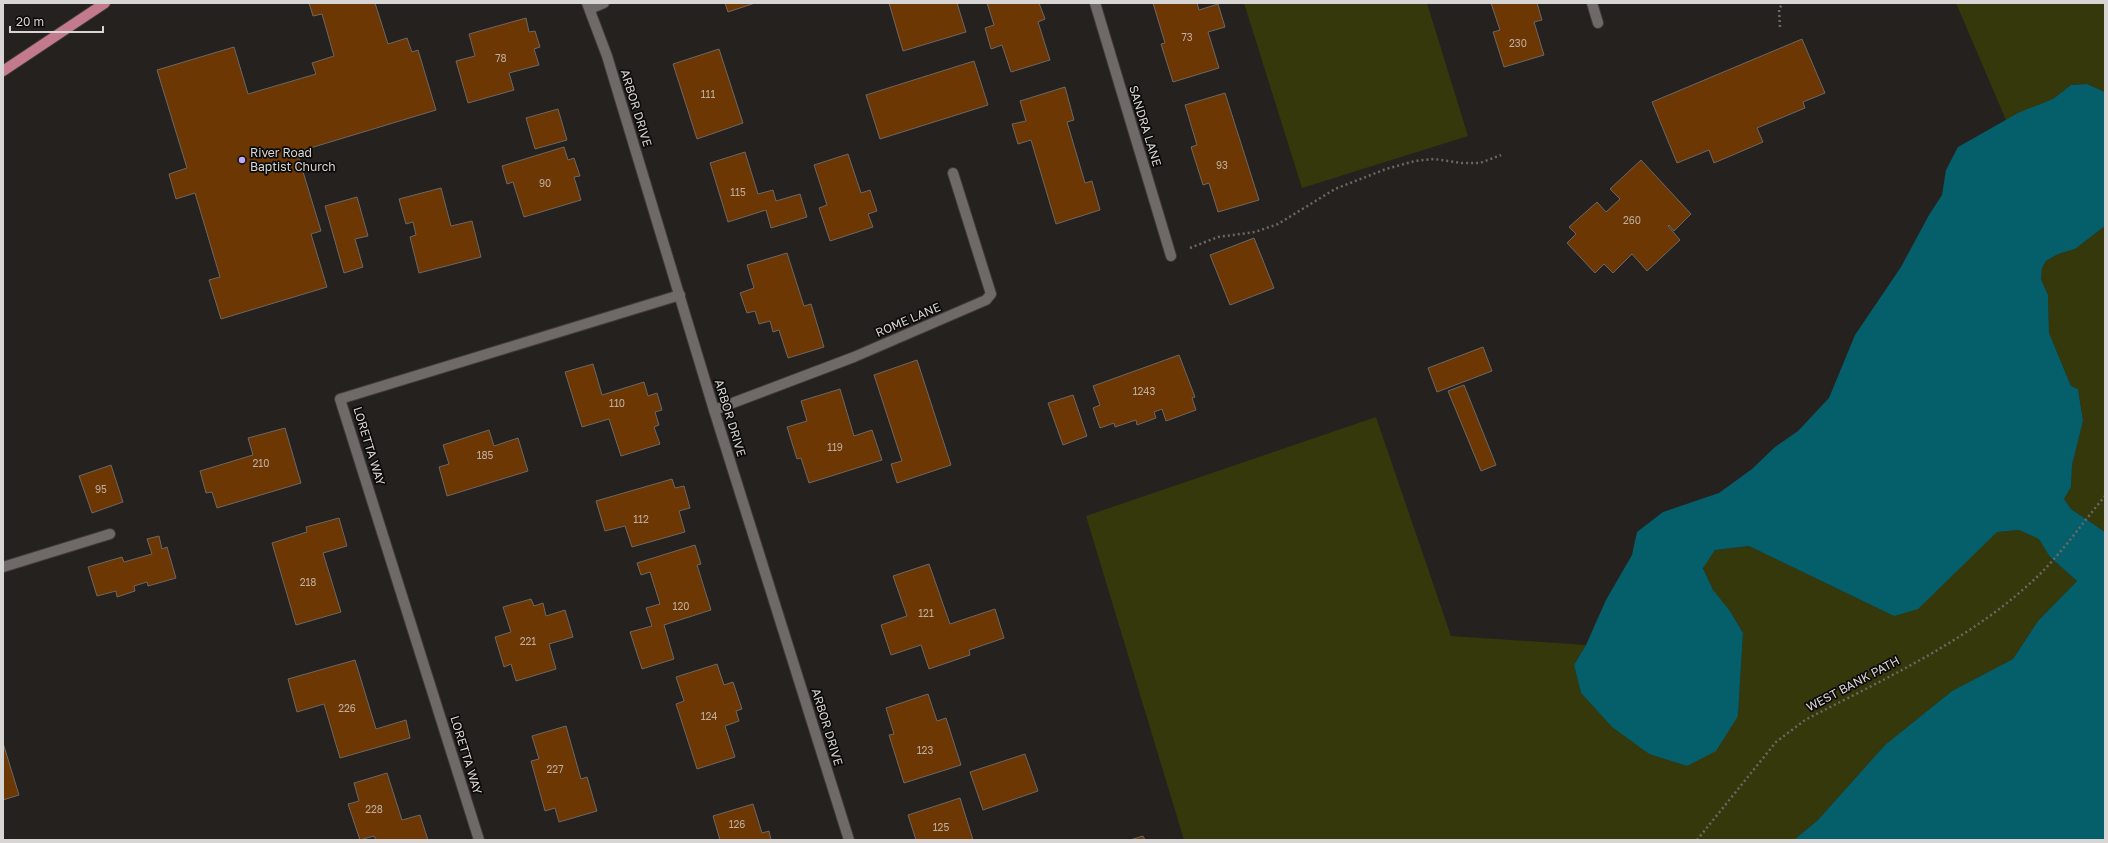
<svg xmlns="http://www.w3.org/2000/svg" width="2108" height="843" font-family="'Golos Text',sans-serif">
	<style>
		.green { fill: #35380a }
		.water { fill: #055f6b }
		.building { fill: #6d3704; stroke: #6c6765 }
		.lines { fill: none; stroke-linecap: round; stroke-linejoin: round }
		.service-casing { stroke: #3e3c3a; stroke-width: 12 }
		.minor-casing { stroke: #3e3c3a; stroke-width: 12 }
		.primary-casing { stroke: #3e3c3a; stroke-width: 12 }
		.path { stroke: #6b6866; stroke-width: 2.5; stroke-dasharray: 2 3; stroke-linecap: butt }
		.service { stroke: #6f6a67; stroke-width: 10 }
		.minor { stroke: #6f6a67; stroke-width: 10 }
		.primary { stroke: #c37a8d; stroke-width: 10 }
		.poi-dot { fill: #baaaf6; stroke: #0d0b0a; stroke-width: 1.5 }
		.labels { text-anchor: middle; stroke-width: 3.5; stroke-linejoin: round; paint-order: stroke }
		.number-label { font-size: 10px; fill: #bdaea0 }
		.street-label { font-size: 12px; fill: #d8d6d4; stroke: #0d0b0a }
		.poi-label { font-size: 12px; fill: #d8d6d4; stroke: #0d0b0a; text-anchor: start }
	</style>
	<rect width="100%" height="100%" fill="#25211f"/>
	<g class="green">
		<path d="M1244,3h183l41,133 -166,52z"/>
		<path d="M1956,3h149v89l-18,-8 -16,1 -18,14 -47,21z"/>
		<path d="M2105,226v306l-34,-23 -7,-10 7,-12 1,-22 11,-44 -5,-32 -7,-3 -22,-53 -1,-38 -7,-16 1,-11 4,-7 12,-7 17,-5z"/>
		<path d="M1376,417l75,219 135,9 -12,20 7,28 31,34 37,27 38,12 51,-50 5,-83 -13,-22 -17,-20 -10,-24 12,-17 34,-4 145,70 103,-84 22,-2 21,9 10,18 27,24 -39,40 -25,38 -61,32 -67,54 -67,75 -24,20h-610l-98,-324z"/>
	</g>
	<path class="water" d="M2087,84l18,8v134l-30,23 -17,5 -12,7 -4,7 -1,11 7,16 1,38 22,53 7,3 5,32 -11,44 -1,22 -7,12 7,10 34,23v308h-311l24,-20 67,-75 67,-54 61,-32 25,-38 39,-40 -27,-24 -11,-18 -20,-9 -22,2 -79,77 -24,7 -145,-70 -34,4 -12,18 10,22 17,21 13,22 -5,83 -22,35 -29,15 -38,-12 -37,-27 -31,-34 -7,-28 12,-20 20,-45 26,-45 5,-23 26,-20 56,-19 33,-24 23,-22 23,-16 31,-33 26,-63 46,-68 28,-52 13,-20 4,-25 12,-23 60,-34 35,-14 18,-14z"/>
	<g class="building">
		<path d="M309,3h66l13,41 19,-6 5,14 6,-2 18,60 -139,42 24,79 -10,3 16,53 -106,32 -12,-39 11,-3 -25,-84 -19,6 -7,-25 18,-6 -30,-98 77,-23 14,47 68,-20 -4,-11 22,-7 -12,-42 -9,2z"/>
		<path d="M725,3h30l-27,9z"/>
		<path d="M889,3h68l9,29 -63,19z"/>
		<path d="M987,3h52l6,16 -7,3 12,38 -39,12 -9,-27 -11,4 -6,-21 9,-3z"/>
		<path d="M1153,3h44l2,7 19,-6 7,23 -17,5 11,36 -46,14 -12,-38 4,-1z"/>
		<path d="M1491,3h46l5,17 -8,2 10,33 -40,12 -11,-35 7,-2z"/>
		<path d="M526,18l3,14 6,-1 5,16 -6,2 5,16 -30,8 5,17 -46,13 -12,-42 19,-5 -6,-22z"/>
		<path d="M1802,39l23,54 -22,9 2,6 -48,20 6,14 -49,21 -5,-13 -32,13 -25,-61z"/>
		<path d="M719,49l24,74 -46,16 -24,-75z"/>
		<path d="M974,61l14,44 -108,34 -14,-44z"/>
		<path d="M1065,87l9,33 -7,2 18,61 7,-2 8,29 -44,14 -25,-84 -13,4 -6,-20 14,-3 -6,-20z"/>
		<path d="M1225,93l34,107 -41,12 -9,-29 -6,2 -12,-38 6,-2 -12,-40z"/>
		<path d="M558,109l9,31 -32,9 -9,-31z"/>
		<path d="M564,147l4,13 6,-2 6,18 -6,1 7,23 -57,17 -11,-35 -6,2 -5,-18z"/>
		<path d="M745,152l13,42 15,-4 3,11 24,-7 7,23 -36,11 -5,-18 -38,12 -18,-59z"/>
		<path d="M848,154l13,39 9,-3 7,21 -9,3 5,13 -43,14 -11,-33 8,-3 -13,-40z"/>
		<path d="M1641,160l50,54 -17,17 -5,-6 -1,1 12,14 -33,31 -15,-17 -19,19 -9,-9 -9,9 -28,-30 9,-9 -7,-7 28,-25 9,10 14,-13 -10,-10z"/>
		<path d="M441,188l10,38 21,-5 9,36 -62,16 -9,-36 6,-2 -3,-13 -7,2 -7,-25z"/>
		<path d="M357,197l11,39 -13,3 8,28 -19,6 -19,-67z"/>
		<path d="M1254,238l20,50 -44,17 -20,-50z"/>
		<path d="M787,253l17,53 7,-2 13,43 -36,11 -9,-28 -6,2 -3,-11 -11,3 -4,-13 -8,2 -7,-20 14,-5 -7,-23z"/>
		<path d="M1483,347l9,24 -55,21 -9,-24z"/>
		<path d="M1179,355l16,42 -3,1 4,12 -30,11 -4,-12 -8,3 2,6 -19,7 -1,-5 -21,7 -1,-4 -14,5 -7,-20 7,-3 -7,-19z"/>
		<path d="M917,360l34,105 -54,18 -6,-19 11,-3 -28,-86z"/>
		<path d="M593,364l9,31 42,-13 4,14 9,-3 5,17 -7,2 4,13 -5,2 6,17 -39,12 -12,-37 -27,8 -17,-55z"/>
		<path d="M1464,385l32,80 -15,6 -33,-80z"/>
		<path d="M840,389l14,47 18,-6 10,30 -73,23 -8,-25 -4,1 -10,-32 20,-6 -6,-20z"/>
		<path d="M1073,395l14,41 -24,9 -15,-42z"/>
		<path d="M285,428l16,55 -84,25 -5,-16 -6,1 -6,-22 53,-16 -5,-17z"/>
		<path d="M489,430l5,16 24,-8 10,33 -81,25 -8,-29 10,-3 -6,-19z"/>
		<path d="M111,465l12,37 -31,11 -13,-37z"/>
		<path d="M672,479l3,9 9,-2 6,22 -11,3 6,21 -53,15 -7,-21 -20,5 -9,-30z"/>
		<path d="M339,518l8,28 -24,7 18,59 -45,13 -24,-82 35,-11 -1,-5z"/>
		<path d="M159,536l3,13 5,-2 9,31 -28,8 -1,-4 -13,4 1,5 -18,6 -1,-6 -19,5 -9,-29 34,-10 2,5 28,-8 -5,-15z"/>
		<path d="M695,545l6,19 -4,1 14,45 -47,15 10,34 -32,10 -12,-37 22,-6 -6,-18 14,-4 -10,-32 -9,3 -4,-12z"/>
		<path d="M929,564l21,60 45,-15 9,29 -35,12 1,5 -41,14 -8,-24 -30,10 -10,-30 26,-9 -14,-40z"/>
		<path d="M531,599l3,7 9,-3 3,13 19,-6 8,27 -24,7 7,25 -40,12 -5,-17 -7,3 -9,-30 16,-5 -8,-25z"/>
		<path d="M355,660l21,69 30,-9 4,18 -70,20 -16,-54 -27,8 -9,-33z"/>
		<path d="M717,664l7,21 9,-3 9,27 -6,2 3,10 -14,5 10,31 -38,12 -21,-65 8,-3 -8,-24z"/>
		<path d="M928,694l9,27 9,-3 15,47 -57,18 -15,-48 5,-1 -8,-26z"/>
		<path d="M566,726l15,53 6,-2 10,34 -38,11 -4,-14 -10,3 -14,-50 8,-2 -7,-23z"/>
		<path d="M3,743l16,52 -16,5z"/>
		<path d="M1025,754l13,37 -55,19 -13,-38z"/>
		<path d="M387,773l15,47 18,-5 8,25h-52l-2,-4 -14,4 -12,-36 11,-3 -5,-18z"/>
		<path d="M960,798l13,42h-57l-8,-25z"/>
		<path d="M753,804l9,29 7,-2 2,9h-51l-7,-24z"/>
		<path d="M1143,836l2,4h-15z"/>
	</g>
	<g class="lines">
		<g class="service-casing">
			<path id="service" d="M3,567l107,-33"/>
		</g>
		<g class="minor-casing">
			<g id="minor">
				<path d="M587,3l20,53 107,354 135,430"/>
				<path d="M1095,3l76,253"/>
				<path d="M1592,3l6,20"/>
				<path d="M590,9l14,-6"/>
				<path d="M714,410l140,-53 132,-57 5,-6 -38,-121"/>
				<path d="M479,840l-139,-441 340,-104"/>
			</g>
		</g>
		<g class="primary-casing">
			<path id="primary" d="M3,71l102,-68"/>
		</g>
		<g class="path">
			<path d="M1780,27l-1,-18 4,-6"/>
			<path d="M1190,248l28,-11 37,-5 23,-8 57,-35 51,-20 29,-8 19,-2 28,4h18l21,-8"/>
			<path d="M1697,840l79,-98 29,-22c81,-42 170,-82 236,-147 23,-23 43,-52 64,-77"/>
		</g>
		<use href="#service" class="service"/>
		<use href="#minor" class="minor"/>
		<use href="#primary" class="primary"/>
	</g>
	<circle class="poi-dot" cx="242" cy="160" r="4"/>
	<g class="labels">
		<g class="number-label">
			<text x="1187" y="41">73</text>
			<text x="1518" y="47">230</text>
			<text x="501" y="62">78</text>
			<text x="708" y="98">111</text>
			<text x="1222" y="169">93</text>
			<text x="545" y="187">90</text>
			<text x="738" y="196">115</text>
			<text x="1632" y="224">260</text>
			<text x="1144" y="395">1243</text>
			<text x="617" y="407">110</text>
			<text x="835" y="451">119</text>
			<text x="485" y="459">185</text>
			<text x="261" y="467">210</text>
			<text x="101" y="493">95</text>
			<text x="641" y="523">112</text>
			<text x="308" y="586">218</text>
			<text x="681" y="610">120</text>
			<text x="926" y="617">121</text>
			<text x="528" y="645">221</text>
			<text x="347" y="712">226</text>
			<text x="709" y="720">124</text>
			<text x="925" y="754">123</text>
			<text x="555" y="773">227</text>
			<text x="374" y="813">228</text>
			<text x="737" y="828">126</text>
			<text x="941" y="831">125</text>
		</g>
		<g class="street-label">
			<text transform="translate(636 108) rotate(73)" y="4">ARBOR DRIVE</text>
			<text transform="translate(1145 126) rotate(73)" y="4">SANDRA LANE</text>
			<text transform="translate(908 320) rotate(-23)" y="4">ROME LANE</text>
			<text transform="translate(730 418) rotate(73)" y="4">ARBOR DRIVE</text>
			<text transform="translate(369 446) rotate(73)" y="4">LORETTA WAY</text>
			<text transform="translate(1853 684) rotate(-28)" y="4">WEST BANK PATH</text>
			<text transform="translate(827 727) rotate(73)" y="4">ARBOR DRIVE</text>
			<text transform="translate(466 755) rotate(73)" y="4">LORETTA WAY</text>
		</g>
		<g class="poi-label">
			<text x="250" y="157">River Road<tspan x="250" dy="14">Baptist Church</tspan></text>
		</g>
	</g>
	<rect width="2108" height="843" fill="none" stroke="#d8d6d4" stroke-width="8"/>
	<path d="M10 26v6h93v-6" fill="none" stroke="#d8d6d4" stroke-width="2"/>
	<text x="16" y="26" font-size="12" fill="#d8d6d4" stroke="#0d0b0a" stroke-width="3" paint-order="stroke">20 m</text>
</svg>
